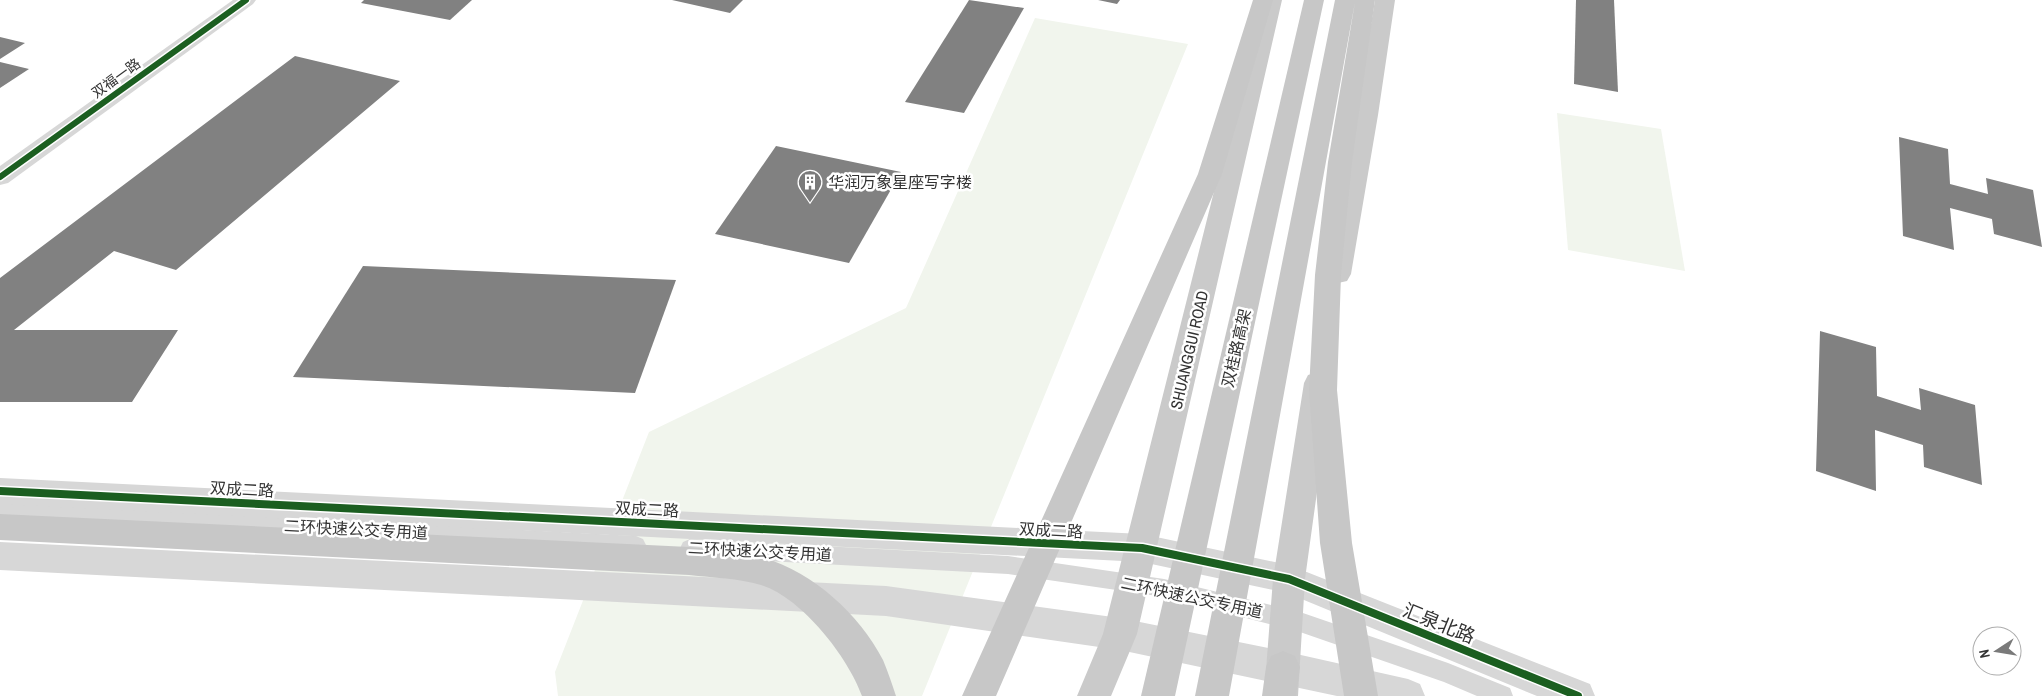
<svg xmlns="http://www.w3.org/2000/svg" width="2042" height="696" font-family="'Archivo Narrow','Noto Sans SC',sans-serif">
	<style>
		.green { fill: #f1f5ed }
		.building { fill: #818181 }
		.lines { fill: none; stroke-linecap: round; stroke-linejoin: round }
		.service { fill: #d7d7d7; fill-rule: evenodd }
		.minor { fill: #d7d7d7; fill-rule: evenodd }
		.primary { fill: #cacaca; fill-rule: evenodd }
		.trunk { fill: #c7c7c7; fill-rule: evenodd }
		.cycleway-far1-casing { stroke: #fff; stroke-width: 9 }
		.cycleway-casing { stroke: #fff; stroke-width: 11 }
		.cycleway-far1 { stroke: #1b5e20; stroke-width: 6 }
		.cycleway { stroke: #1b5e20; stroke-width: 8 }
		.labels { text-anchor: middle; stroke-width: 5; stroke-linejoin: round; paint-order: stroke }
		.far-street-label { font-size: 14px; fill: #333; stroke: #fff }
		.poi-label { font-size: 16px; fill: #333; stroke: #fff; text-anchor: start }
		.street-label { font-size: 16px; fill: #333; stroke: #fff }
		.near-street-label { font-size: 19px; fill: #333; stroke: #fff }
	</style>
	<rect width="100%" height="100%" fill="#fff"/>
	<g class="green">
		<path d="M1035,18l153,26 -266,652h-364l-3,-24 94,-240 257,-124z"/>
		<path d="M1557,113l104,16 24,142 -117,-21z"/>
	</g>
	<g class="building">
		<path d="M364,0h108l-22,20 -89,-17z"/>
		<path d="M672,0h71l-13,13z"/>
		<path d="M969,0l55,8 -60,105 -59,-11z"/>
		<path d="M1098,0h22l-3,4z"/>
		<path d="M1576,0h38l4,92 -44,-8z"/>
		<path d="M0,37l25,6 -25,16z"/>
		<path d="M295,56l105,25 -224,189 -62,-19 -100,79h164l-46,72h-132v-124z"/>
		<path d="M0,62l29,7 -29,19z"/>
		<path d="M1899,137l49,12 2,35 38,10 -2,-16 47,12 9,57 -48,-13 -2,-15 -42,-11 4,42 -51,-14z"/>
		<path d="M776,146l125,26 -52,91 -134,-29z"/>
		<path d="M363,266l313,14 -41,113 -342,-16z"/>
		<path d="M1820,331l56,16 1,49 44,14 -2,-22 56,17 7,80 -58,-18 -1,-22 -48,-15 1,61 -60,-20z"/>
	</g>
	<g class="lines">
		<g class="service">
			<path d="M0,502l636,34 7,3 3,6 -3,6 -7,3 -636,-36z"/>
			<path d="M690,539l318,17 156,23 136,33 148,51 62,25 3,8h-36l-33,-14 -144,-50 -136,-35 -156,-23 -318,-17 -7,-3 -3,-6 3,-6z"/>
		</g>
		<g class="minor">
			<path d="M233,0h23l-3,4 -245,179 -8,2v-19z"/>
			<path d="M0,478l1142,56 147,31 301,119 5,12h-58l-250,-103 -145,-31 -1142,-58z"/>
			<path d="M0,542l886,44 234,32 163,33 125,28 12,5 5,12h-88l-217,-46 -234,-34 -886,-46z"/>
		</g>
		<g class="primary">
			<path d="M1262,0h20l-145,634 -26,62h-34l26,-62z"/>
			<path d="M1375,0h20l-17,115 -27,159 -4,7 -9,2 -9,-2 -4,-7 31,-159z"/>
			<path d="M1318,372l10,3 4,8 -27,196 -7,117h-34l9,-117 31,-196 4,-8z"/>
		</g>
		<g class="trunk">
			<path d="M1253,0h20l-51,174 -226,522h-34l236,-522z"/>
			<path d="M1304,0h20l-149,696h-34z"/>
			<path d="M1335,0h40l-23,162 -11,113 -4,115 15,153 26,153h-34l-24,-153 -11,-153 6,-115 13,-113 27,-160 -126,694h-34z"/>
			<path d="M0,514l689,33c25,2 51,3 75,11 50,15 95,56 119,102 5,12 9,24 13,36h-34c-14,-39 -60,-98 -101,-111 -23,-7 -48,-7 -72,-10l-689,-35z"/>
			<path d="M1283,651l12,5 5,11 -4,29h-34l4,-29 5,-11z"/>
		</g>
		<g class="cycleway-far1-casing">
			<path id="cycleway-far1" d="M0,177l246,-177"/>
		</g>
		<g class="cycleway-casing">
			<path id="cycleway" d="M0,491l1142,57 147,31 289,117"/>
		</g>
		<use href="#cycleway-far1" class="cycleway-far1"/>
		<use href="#cycleway" class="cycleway"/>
	</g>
	<defs>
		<g id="building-pin" transform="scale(1.25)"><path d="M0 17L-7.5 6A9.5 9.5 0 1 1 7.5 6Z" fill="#7a7a7a" stroke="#fff"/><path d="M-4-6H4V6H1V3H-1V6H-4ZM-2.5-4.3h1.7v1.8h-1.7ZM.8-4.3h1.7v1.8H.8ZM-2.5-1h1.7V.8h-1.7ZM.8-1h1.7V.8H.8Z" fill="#fff"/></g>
	</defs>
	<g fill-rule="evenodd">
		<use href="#building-pin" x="810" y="182"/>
	</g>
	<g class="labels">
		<g class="far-street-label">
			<text transform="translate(116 78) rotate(-36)" y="5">双福一路</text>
		</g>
		<g class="poi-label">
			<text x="828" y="188">华润万象星座写字楼</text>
		</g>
		<g class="street-label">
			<text transform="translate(1236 348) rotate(-77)" y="6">双桂路高架</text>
			<text transform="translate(1189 350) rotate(-77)" y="6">SHUANGGUI ROAD</text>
			<text transform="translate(242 489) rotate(3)" y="6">双成二路</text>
			<text transform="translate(647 509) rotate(3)" y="6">双成二路</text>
			<text transform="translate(356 529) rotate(3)" y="6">二环快速公交专用道</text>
			<text transform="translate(1051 530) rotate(3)" y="6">双成二路</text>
			<text transform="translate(760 551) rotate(3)" y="6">二环快速公交专用道</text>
			<text transform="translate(1192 597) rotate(12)" y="6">二环快速公交专用道</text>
		</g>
		<g class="near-street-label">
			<text transform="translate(1439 623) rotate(22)" y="7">汇泉北路</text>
		</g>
	</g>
	<g transform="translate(1997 651) rotate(258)"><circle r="24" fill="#ffffff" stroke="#adadad"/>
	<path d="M0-4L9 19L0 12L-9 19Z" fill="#7a7a7a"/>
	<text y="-8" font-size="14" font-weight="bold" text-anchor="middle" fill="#333333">N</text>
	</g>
</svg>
